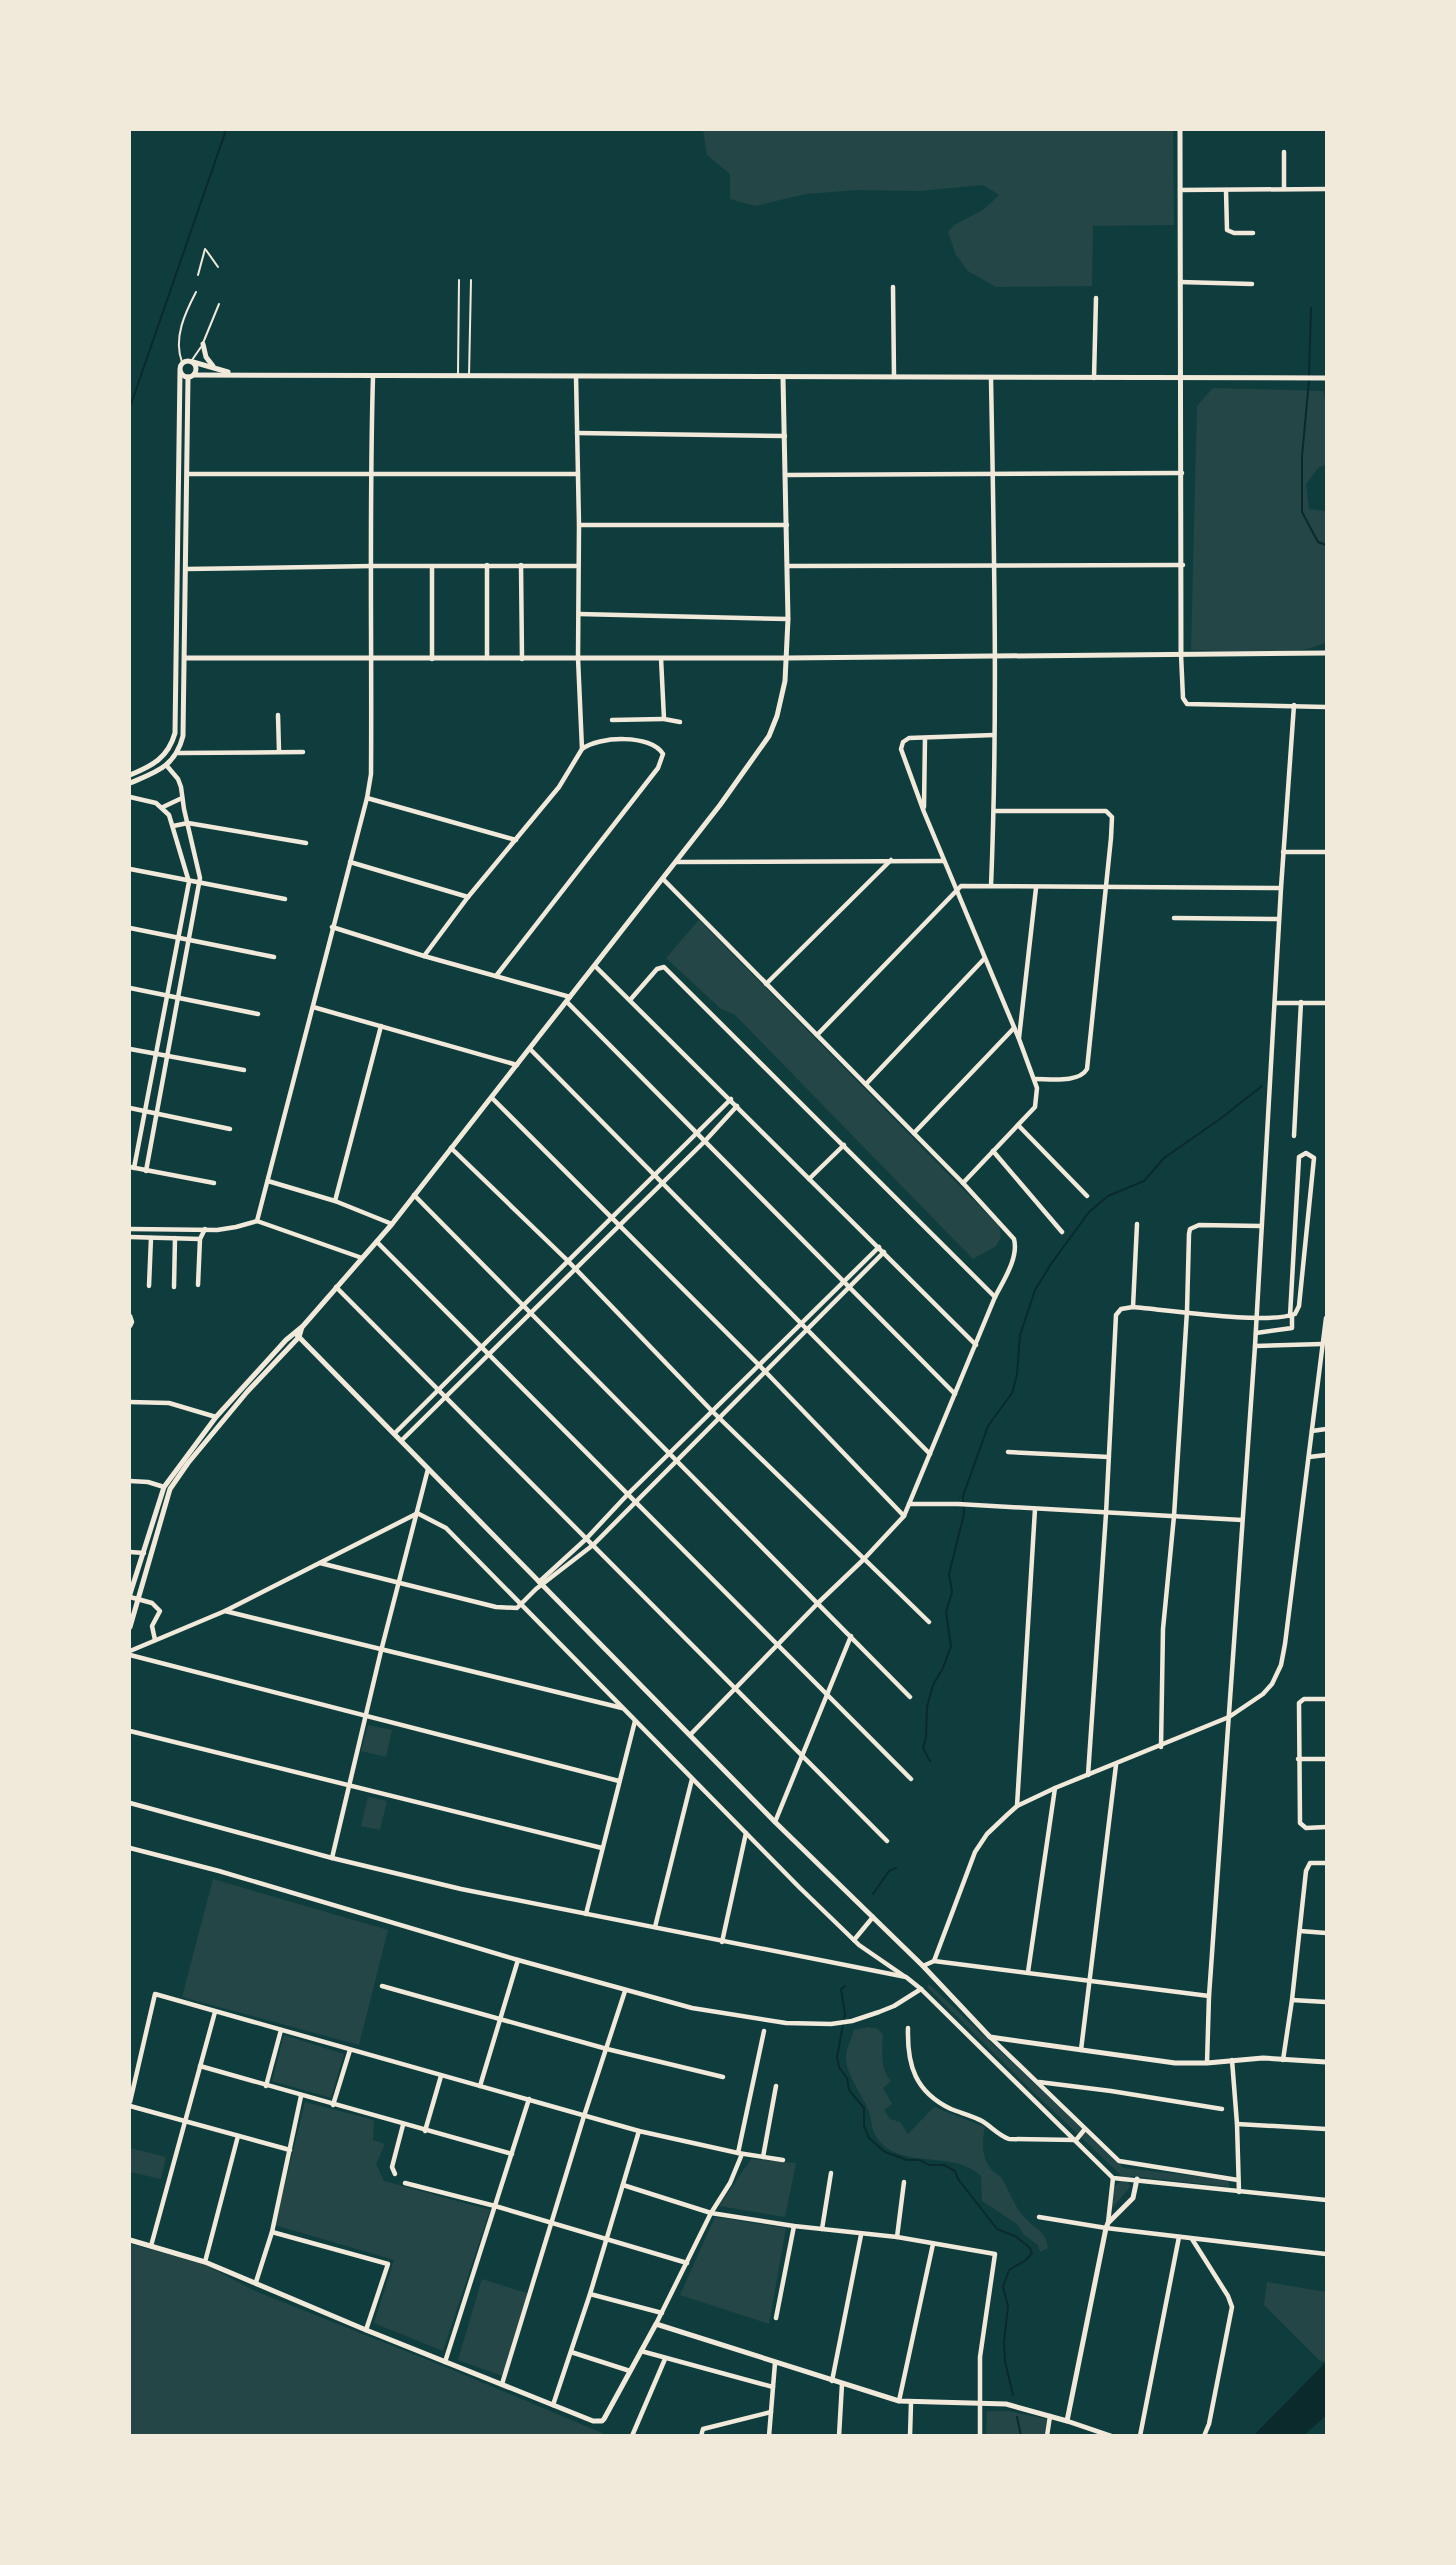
<svg xmlns="http://www.w3.org/2000/svg" width="1456" height="2565" font-family="Manrope,sans-serif">
	<style>
		.green { fill: #244646 }
		.water { fill: #0a2a2b }
		.lines { fill: none; stroke-linecap: round; stroke-linejoin: round }
		.stream { stroke: #0a2a2b; stroke-width: 2 }
		.service { stroke: #f1e9da; stroke-width: 2 }
		.minor { stroke: #f1e9da; stroke-width: 4.5 }
		.tertiary { stroke: #f1e9da; stroke-width: 5 }
		.secondary { stroke: #f1e9da; stroke-width: 5 }
	</style>
	<rect width="100%" height="100%" fill="#0f3d3e"/>
	<g class="green">
		<path d="M703,130h470l1,95 -81,1 -1,60 -96,1 -28,-16 -12,-16 -8,-23 6,-7 29,-15 16,-15 -16,-10 -63,6 -63,-1 -51,4 -51,12 -25,-7v-25l-23,-19z"/>
		<path d="M1213,388l110,3 3,12v62l-7,2 -13,17 3,25 17,2v131c-25,16 -103,8 -135,8l6,-244z"/>
		<path d="M699,920l300,306 2,11 -5,9 -23,13 -239,-245 -13,-5 -55,-51z"/>
		<path d="M368,1725l24,5 -6,27 -25,-6z"/>
		<path d="M368,1797l19,4 -7,29 -19,-4z"/>
		<path d="M213,1879l175,51 -29,115 -177,-48z"/>
		<path d="M929,1984l195,184 105,12v7l-98,-11 -4,3 3,8 -20,24 3,-23 11,-10 -96,-91 -101,-100z"/>
		<path d="M868,2027l10,2 5,6c-1,17 -3,34 8,46l-8,7 9,16 -8,6 6,9 10,3 8,12 26,-27 51,20c-3,14 -4,30 6,42 4,4 9,6 12,11 7,13 12,28 22,38 10,11 21,13 23,30l-8,4 -2,-7 -14,-10 -7,-11 -35,-23 -1,-25c-28,-27 -81,-5 -104,-38 -6,-8 -5,-17 -8,-26 -6,-18 -24,-37 -23,-56 0,-9 7,-17 7,-26z"/>
		<path d="M284,2035l60,19 -13,44 -59,-17z"/>
		<path d="M305,2102l69,18 -1,20 12,4 -9,20 8,17 106,29 -47,141 -69,-28 20,-63 -119,-35z"/>
		<path d="M130,2148l36,9 -5,22 -31,-7z"/>
		<path d="M751,2159l45,4 -11,54 -66,-11z"/>
		<path d="M715,2217l71,11 -17,96 -89,-29z"/>
		<path d="M130,2244l74,20 51,27 193,77 159,67h-477z"/>
		<path d="M482,2279l48,15 -25,83 -47,-17z"/>
		<path d="M1267,2282l59,10v70l-6,-1 -56,-56z"/>
		<path d="M987,2411h21l39,8 -2,16 -59,1z"/>
	</g>
	<path class="water" d="M1326,2362v54l-22,19h-50z"/>
	<g class="lines">
		<g class="stream">
			<path d="M1309,375l2,-67"/>
			<path d="M1309,381l-7,75v56l16,30 8,3"/>
			<path d="M130,407l96,-277"/>
			<path d="M930,1761l-7,-13 3,-11 1,-30 6,-22 10,-17 8,-22 -5,-34 6,-20 -3,-18 15,-60 -1,-18 25,-70 24,-33 5,-18 3,-40 15,-45 16,-26 38,-52 19,-16 36,-15 20,-23 56,-39 42,-33"/>
			<path d="M873,1894l16,-23 7,-3"/>
			<path d="M845,1986l-4,3 4,25 -8,43 2,10 8,11 2,12 15,18v18l5,12 16,14 22,8h13l9,5h15l11,6 3,8 39,50 18,7 14,11 3,6 -6,7 -17,10 -6,17 5,19 -4,36 1,19 8,34"/>
			<path d="M1017,2417l4,19"/>
		</g>
		<g class="service">
			<path d="M206,250l12,17"/>
			<path d="M198,275l7,-26"/>
			<path d="M203,343l16,-39"/>
			<path d="M192,360l9,-13"/>
			<path d="M182,362c-9,-24 3,-49 14,-70"/>
			<path d="M458,374l1,-94"/>
			<path d="M469,376l2,-96"/>
		</g>
		<g class="minor">
			<path d="M1284,189v-37"/>
			<path d="M1180,190l146,-1"/>
			<path d="M1226,190l1,40 7,3h19"/>
			<path d="M1180,282l72,2"/>
			<path d="M893,287l1,90"/>
			<path d="M991,378c3,169 7,339 0,508"/>
			<path d="M1094,378l2,-80"/>
			<path d="M577,433l208,3"/>
			<path d="M187,474h391"/>
			<path d="M785,475l397,-2"/>
			<path d="M579,525h208"/>
			<path d="M521,565l1,94"/>
			<path d="M788,566l395,-1"/>
			<path d="M186,569l187,-3h205"/>
			<path d="M579,614l209,5"/>
			<path d="M1181,654l2,44 4,6 139,3"/>
			<path d="M487,658v-93"/>
			<path d="M661,658l3,61 16,3"/>
			<path d="M432,659v-93"/>
			<path d="M278,715l1,36"/>
			<path d="M612,720l51,-1"/>
			<path d="M178,753l125,-1"/>
			<path d="M130,797l26,6 13,12 20,67 -55,286"/>
			<path d="M367,798l149,42"/>
			<path d="M163,807l19,-9"/>
			<path d="M924,807l1,-69"/>
			<path d="M994,811h112l6,6 -1,21 -24,231c-8,14 -36,10 -51,10"/>
			<path d="M173,826l15,-3 118,20"/>
			<path d="M1283,852h43"/>
			<path d="M350,862l118,35"/>
			<path d="M676,862l268,-1"/>
			<path d="M130,869l155,30"/>
			<path d="M663,879l300,304 51,56c5,19 -11,42 -19,58l-91,219 -41,44 -45,43 -128,132"/>
			<path d="M1174,918l105,1"/>
			<path d="M332,927l92,29 146,41"/>
			<path d="M130,928l144,29"/>
			<path d="M424,956l44,-59 91,-110 23,-38 -4,-91 1,-133 -3,-149"/>
			<path d="M595,966l381,379"/>
			<path d="M496,976l162,-208 5,-14c-12,-20 -64,-18 -81,-5"/>
			<path d="M766,984l125,-124"/>
			<path d="M130,988l128,26"/>
			<path d="M630,1000l27,-31 7,-2 331,330"/>
			<path d="M567,1002l388,392"/>
			<path d="M1275,1003h51"/>
			<path d="M313,1007l204,58"/>
			<path d="M817,1035l144,-149 320,2"/>
			<path d="M1019,1038l17,-150"/>
			<path d="M130,1049l114,21"/>
			<path d="M530,1049l400,405"/>
			<path d="M866,1084l118,-125"/>
			<path d="M492,1098l267,267 145,151"/>
			<path d="M130,1108l100,21"/>
			<path d="M1018,1125l69,71"/>
			<path d="M914,1133l100,-105"/>
			<path d="M1294,1136l7,-134"/>
			<path d="M451,1148l116,112 145,151 217,211"/>
			<path d="M993,1151l69,81"/>
			<path d="M130,1167l84,16"/>
			<path d="M146,1171l54,-293 -16,-69 -3,-22 -3,-8 -11,-13"/>
			<path d="M809,1179l35,-34"/>
			<path d="M268,1181l67,20 57,23"/>
			<path d="M963,1183l72,-76 2,-19 -18,-49 -95,-227 -23,-63 2,-7 6,-4 85,-3"/>
			<path d="M414,1195l496,502"/>
			<path d="M335,1201l46,-175"/>
			<path d="M257,1221l110,-423 4,-24c1,-132 -2,-265 2,-397"/>
			<path d="M130,1229l87,1 19,-3 21,-6 105,37"/>
			<path d="M130,1237l70,2"/>
			<path d="M377,1242l534,537"/>
			<path d="M198,1285l2,-46 5,-10"/>
			<path d="M149,1286l2,-48"/>
			<path d="M174,1287l1,-49"/>
			<path d="M336,1287l551,554"/>
			<path d="M1133,1307l4,-83"/>
			<path d="M130,1316l2,6 -2,4"/>
			<path d="M1256,1333l36,-5v-13"/>
			<path d="M1255,1346l67,-2"/>
			<path d="M130,1402l39,1 47,14"/>
			<path d="M1312,1431l14,-2"/>
			<path d="M395,1433l336,-334"/>
			<path d="M402,1440l303,-299 32,-35"/>
			<path d="M1008,1452l101,5"/>
			<path d="M1309,1457l17,-2"/>
			<path d="M130,1481l18,1 16,5"/>
			<path d="M909,1504h49l284,16"/>
			<path d="M417,1513l29,15 354,360 59,57 45,31"/>
			<path d="M130,1552l14,1"/>
			<path d="M320,1563l176,44 21,1 19,-19 57,-44 291,-293"/>
			<path d="M539,1582l47,-43 42,-45 251,-247"/>
			<path d="M130,1597l22,6 8,8 -8,15 3,14"/>
			<path d="M225,1611l397,97"/>
			<path d="M130,1651l95,-40 191,-97"/>
			<path d="M130,1655l489,126"/>
			<path d="M1326,1699h-22l-5,4 1,120 6,5 20,-1"/>
			<path d="M130,1731l472,117"/>
			<path d="M1161,1747l2,-118 11,-113 13,-205 2,-77 1,-5 9,-4 62,1"/>
			<path d="M1298,1759h28"/>
			<path d="M1088,1775l18,-261 10,-199 5,-6 12,-2c36,3 132,18 162,7l4,-8 15,-148 -8,-5 -7,4 -9,159"/>
			<path d="M130,1803l202,55 129,31 445,88 15,12 192,189 213,22"/>
			<path d="M1017,1806l18,-297"/>
			<path d="M775,1822l76,-186"/>
			<path d="M130,1848l89,23 299,89 174,48 94,15 45,1 21,-3 27,-9 15,-6 27,-17"/>
			<path d="M332,1858l49,-207 47,-182"/>
			<path d="M586,1914l49,-193"/>
			<path d="M655,1927l37,-148"/>
			<path d="M1300,1931l26,2"/>
			<path d="M854,1940l19,-23"/>
			<path d="M722,1942l24,-109"/>
			<path d="M934,1961l275,35"/>
			<path d="M923,1966l11,-5 41,-109 12,-18 20,-19 10,-9 38,-18 174,-71 34,-23 9,-10 9,-19 4,-21 41,-326"/>
			<path d="M1028,1972l27,-184"/>
			<path d="M382,1986l225,63 116,28"/>
			<path d="M1292,2000l34,2"/>
			<path d="M908,2028c-1,37 7,64 43,81 10,4 22,7 31,12 10,6 16,14 27,18l67,1 9,-11"/>
			<path d="M990,2037l129,124 119,19"/>
			<path d="M1081,2050l35,-285"/>
			<path d="M1232,2060l5,64 2,68"/>
			<path d="M1283,2060l9,-60 14,-129 4,-8h16"/>
			<path d="M1207,2063l2,-67 46,-650 26,-458 13,-183"/>
			<path d="M200,2066l312,88"/>
			<path d="M1039,2082l72,9 111,18"/>
			<path d="M266,2086l15,-56"/>
			<path d="M480,2086l38,-126"/>
			<path d="M130,2102l25,-108 484,137 99,22 45,7"/>
			<path d="M333,2105l17,-55"/>
			<path d="M130,2106l160,44"/>
			<path d="M1237,2124l89,5"/>
			<path d="M425,2131l16,-55"/>
			<path d="M738,2153l26,-122"/>
			<path d="M763,2157l13,-71"/>
			<path d="M395,2174l-3,-7 11,-42"/>
			<path d="M405,2183l90,23 192,57"/>
			<path d="M623,2185l88,28 83,13 103,11 98,17 -15,103v79"/>
			<path d="M1039,2217l67,11 220,26"/>
			<path d="M1108,2223l5,-45"/>
			<path d="M822,2229l9,-56"/>
			<path d="M272,2232l116,32 -22,66"/>
			<path d="M897,2237l7,-55"/>
			<path d="M1192,2239l36,57 4,11 -23,117 -5,12"/>
			<path d="M151,2246l64,-234"/>
			<path d="M205,2262l33,-126"/>
			<path d="M256,2282l16,-50 29,-136"/>
			<path d="M590,2294l72,19"/>
			<path d="M776,2318l18,-92"/>
			<path d="M656,2324l55,-111 19,-30 12,-29"/>
			<path d="M641,2351l132,36"/>
			<path d="M571,2352l59,19"/>
			<path d="M445,2362l84,-263"/>
			<path d="M832,2381l29,-146"/>
			<path d="M502,2384l82,-268 41,-125"/>
			<path d="M899,2401l34,-157"/>
			<path d="M553,2405l37,-111 49,-163"/>
			<path d="M1067,2421l44,15"/>
			<path d="M632,2436l33,-77"/>
			<path d="M701,2436l2,-7 68,-17"/>
			<path d="M769,2436l6,-73"/>
			<path d="M839,2436l3,-52"/>
			<path d="M910,2436l1,-33"/>
			<path d="M1047,2436l3,-20"/>
			<path d="M1140,2436l39,-199"/>
		</g>
		<g class="tertiary">
			<path d="M1180,130l1,524"/>
			<path d="M186,658h601l539,-5"/>
			<path d="M296,1334l479,488 148,144 67,71 185,26h32l56,-5 63,4"/>
			<path d="M130,2240l75,22 161,68 227,91h9l2,-2 52,-95 243,77 107,3 61,17 39,-193 2,-5 25,-25 4,-19"/>
		</g>
		<g class="secondary">
			<path d="M203,344l3,13 7,9"/>
			<circle cx="188" cy="369" r="8"/>
			<path d="M193,362l35,10"/>
			<path d="M194,375l1132,3"/>
			<path d="M130,775c22,-9 38,-17 45,-42l5,-362"/>
			<path d="M130,783c26,-11 45,-16 53,-47l5,-359"/>
			<path d="M130,1594l34,-107 52,-70 70,-77 17,-14 89,-102 328,-419 49,-69 8,-20 8,-35 3,-62 -5,-241"/>
			<path d="M130,1627l40,-138 18,-26 59,-71 52,-55 3,-10"/>
		</g>
	</g>
	<rect width="1456" height="2565" fill="none" stroke="#f1e9da" stroke-width="262"/>
</svg>
